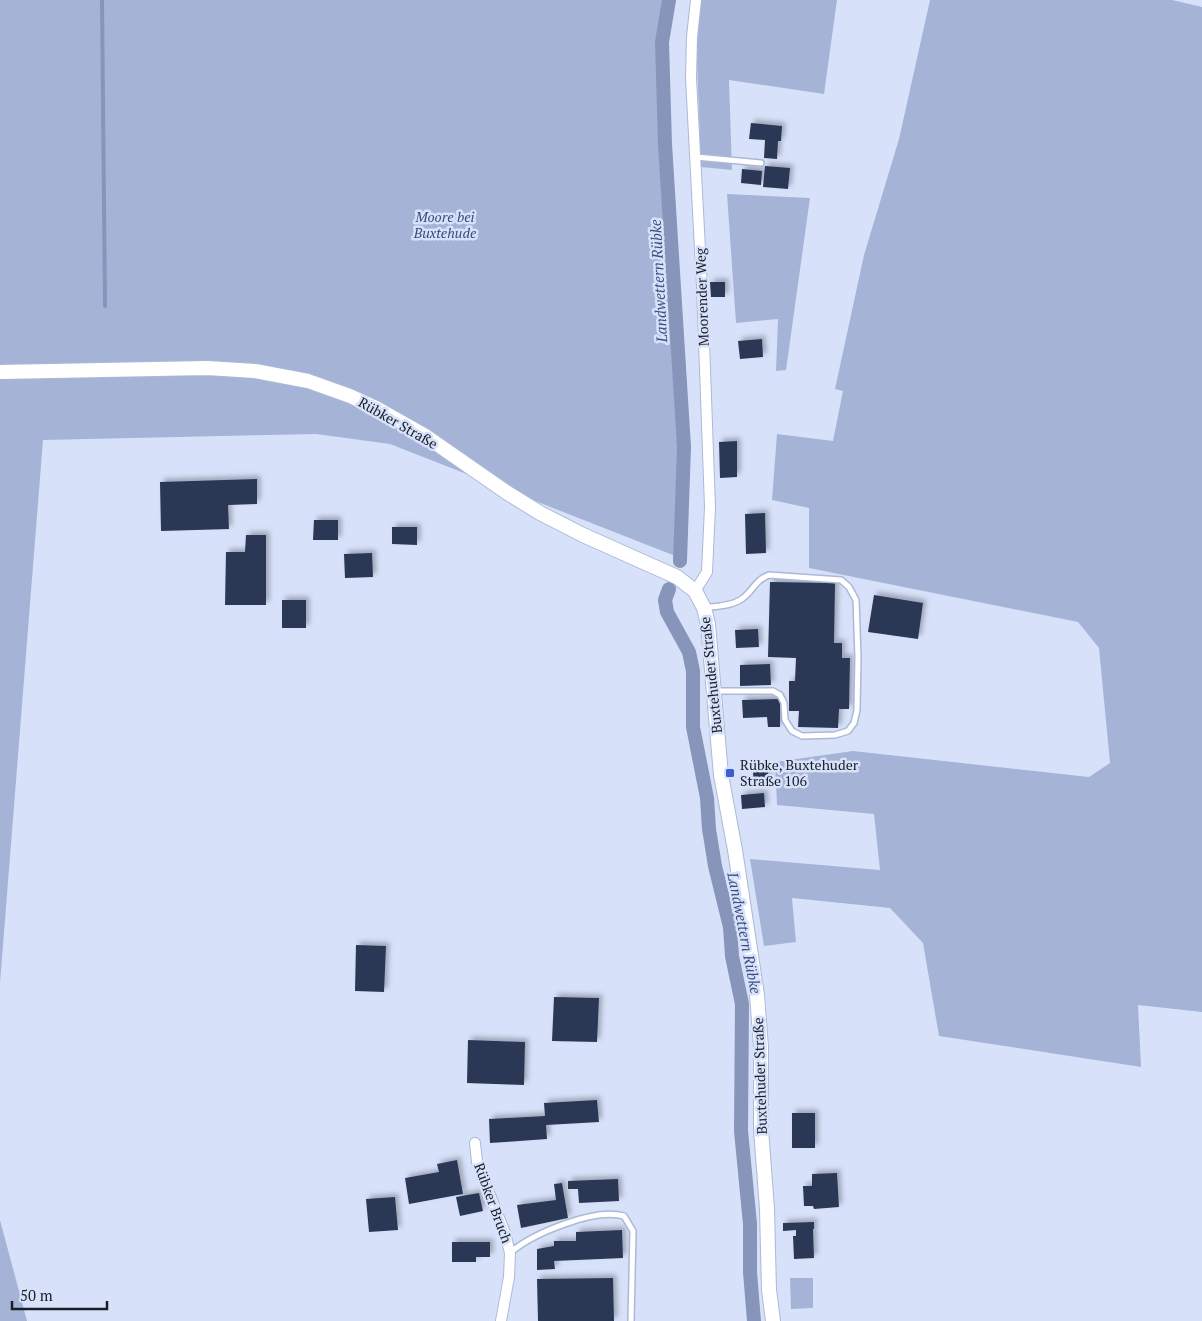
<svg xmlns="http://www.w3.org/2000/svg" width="1202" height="1321" font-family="'PT Serif',serif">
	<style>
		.green { fill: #a5b4d6 }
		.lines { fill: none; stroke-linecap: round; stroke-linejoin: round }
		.stream { stroke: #8695b9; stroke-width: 4 }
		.canal { stroke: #8695b9; stroke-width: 14 }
		.building { fill: #2b3755; filter: url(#shadow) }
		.lane-casing { stroke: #acb9d6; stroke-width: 8 }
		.street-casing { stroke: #acb9d6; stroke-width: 12 }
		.secondary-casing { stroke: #acb9d6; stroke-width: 16 }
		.lane { stroke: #fff; stroke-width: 5 }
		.street { stroke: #fff; stroke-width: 10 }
		.secondary { stroke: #fff; stroke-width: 14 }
		.poi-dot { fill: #3b5fd0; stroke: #d7e2fa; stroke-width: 2 }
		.labels { text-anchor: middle; stroke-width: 5; stroke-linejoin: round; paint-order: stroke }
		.park-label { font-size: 14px; font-style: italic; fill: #374a7b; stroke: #d7e2fa }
		.street-label { font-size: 14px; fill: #191d28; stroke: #d7e2fa }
		.poi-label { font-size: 14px; fill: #191d28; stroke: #d7e2fa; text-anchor: start }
		.water-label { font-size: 15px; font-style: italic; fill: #3c4f81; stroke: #d7e2fa }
	</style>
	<defs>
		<filter id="shadow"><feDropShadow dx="3.5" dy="-3.5" stdDeviation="2.5" flood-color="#0004"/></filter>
	</defs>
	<rect width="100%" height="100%" fill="#d7e2fa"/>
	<g class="green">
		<path d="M0,0h670l-5,27 5,109 -1,60 10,134 6,30 3,49 -5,150 -293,-115 -74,-10 -273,6 -43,543z"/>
		<path d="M701,0h136l-13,94 -95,-14 3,90 -31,-3 -5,-131z"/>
		<path d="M930,0h242l30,7v1005l-64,-7 3,62 -202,-31 -16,-93 -33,-35 -98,-10 4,44 -32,4 -14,-87 130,11 -6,-56 -97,-9 -2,-43 78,-11 236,26 21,-14 -11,-115 -21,-26 -269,-54v-60l-37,-8 5,-66 56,7 10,-50 -8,-2 29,-134 35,-116z"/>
		<path d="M727,194l83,4 -24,172 -10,1 2,-52 -42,4z"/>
		<path d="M0,1220l27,101h-27z"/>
		<path d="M790,1278h23v30l-22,1z"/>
	</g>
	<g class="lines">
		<path class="stream" d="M102,0l3,306"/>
		<g class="canal">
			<path d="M669,0l-7,42 3,102 19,303 -4,114"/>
			<path d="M669,589l-4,11 2,12 22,40 4,19v56l14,71 2,31 6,37 15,61 2,29 10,48 -1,127 9,93v48l4,49"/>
		</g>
	</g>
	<g class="building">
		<path d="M751,123l31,3 -1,15h-3l-1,18 -13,-1 1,-18 -16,-1z"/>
		<path d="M765,166l25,2 -2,21 -25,-2z"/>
		<path d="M742,169l20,2 -1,14 -20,-2z"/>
		<path d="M710,282h15v15h-14z"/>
		<path d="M762,339l1,18 -23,2 -2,-18z"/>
		<path d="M737,441v36l-17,1 -1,-36z"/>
		<path d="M257,479v25l-29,1 1,24 -68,2 -1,-49z"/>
		<path d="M765,513l1,40 -20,1 -1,-40z"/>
		<path d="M314,520h24v20h-25z"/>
		<path d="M392,527h25v18l-25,-1z"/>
		<path d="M246,535h20v70h-41l1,-53h19z"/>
		<path d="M372,553l1,24 -28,1 -1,-24z"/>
		<path d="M770,582l65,1 -1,60h8v15h8l-1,51h-10l-1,19 -40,-1 1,-16h-10v-30h6l1,-23 -28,-1z"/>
		<path d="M874,595l49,8 -5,36 -50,-7z"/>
		<rect x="282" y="600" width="24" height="28"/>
		<path d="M758,629l1,18 -23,1 -1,-18z"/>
		<path d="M770,664l1,21 -31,1v-21z"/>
		<path d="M780,699v28h-12l-1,-10 -24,1 -1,-18z"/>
		<path d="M768,771l1,14 -15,1 -1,-14z"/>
		<path d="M764,793l1,14 -23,2 -1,-14z"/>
		<path d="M356,945l30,1 -2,46 -29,-1z"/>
		<path d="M554,997l45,1 -2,44 -45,-1z"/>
		<path d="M468,1040l57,2 -1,43 -57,-2z"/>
		<path d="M597,1100l2,22 -53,3 1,14 -57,4 -1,-24 56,-3 -1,-13z"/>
		<rect x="792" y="1113" width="23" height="35"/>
		<path d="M457,1160l6,34 -54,10 -4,-26 34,-6 -2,-8z"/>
		<path d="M837,1173l2,34 -25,2 -1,-3h-9l-1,-20h9v-12z"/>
		<path d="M618,1179l1,22 -40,2 -1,-14h-10v-8z"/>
		<path d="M562,1183l6,35 -47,10 -4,-23 39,-5 -2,-16z"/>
		<path d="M479,1193l4,18 -23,5 -4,-19z"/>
		<path d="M395,1197l3,33 -29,2 -3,-33z"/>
		<path d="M814,1222v7h-1l1,29 -20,1 -1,-23h3v-6l-13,1v-8z"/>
		<path d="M622,1230l1,28 -69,3 1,8 -18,1v-21l17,-3v-5h22v-9z"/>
		<path d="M452,1242h38v15h-14v5h-24z"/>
		<path d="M613,1278l1,43h-76l-1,-42z"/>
	</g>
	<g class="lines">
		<g class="lane-casing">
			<g id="lane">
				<path d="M696,157l65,6"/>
				<path d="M704,608c12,-2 29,-2 39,-10 11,-8 11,-17 26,-23l72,5 8,7 7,13 2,58 -1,52 -3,13 -6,8 -13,4 -33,1 -10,-5 -7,-11 -1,-17 -4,-8 -7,-4h-58"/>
				<path d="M511,1252c23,-19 83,-44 113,-36l9,15 -2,90"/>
			</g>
		</g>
		<g class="street-casing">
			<g id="street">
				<path d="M695,591l12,-19 3,-65 -8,-220 -11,-209 1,-41 4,-37"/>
				<path d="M475,1143l2,19 28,71 5,20 -1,24 -8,44"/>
			</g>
		</g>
		<g class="secondary-casing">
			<path id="secondary" d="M0,372l207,-4 48,3 53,10 42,15 26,12 48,27 82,57 34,21 43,22 94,42 18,14 9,17 4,16 13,151 14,75 22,145 4,52v82l6,80 2,81 4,31"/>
		</g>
		<use href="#lane" class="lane"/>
		<use href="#street" class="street"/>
		<use href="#secondary" class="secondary"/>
	</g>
	<rect class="poi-dot" x="725" y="768" width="10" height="10" rx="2.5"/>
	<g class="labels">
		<g class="park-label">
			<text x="445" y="222">Moore bei<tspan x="445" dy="16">Buxtehude</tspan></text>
		</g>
		<g class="street-label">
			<text transform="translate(702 297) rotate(-92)" y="5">Moorender Weg</text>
			<text transform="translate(398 423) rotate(30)" y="5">Rübker Straße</text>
			<text transform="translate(711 675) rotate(-96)" y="5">Buxtehuder Straße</text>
			<text transform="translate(760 1076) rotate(-92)" y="5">Buxtehuder Straße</text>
			<text transform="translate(493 1203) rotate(70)" y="5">Rübker Bruch</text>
		</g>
		<g class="poi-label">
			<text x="740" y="770">Rübke, Buxtehuder<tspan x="740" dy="16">Straße 106</tspan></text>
		</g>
		<g class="water-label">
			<text transform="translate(659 281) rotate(-93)" y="5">Landwettern Rübke</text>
			<text transform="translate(744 933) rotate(79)" y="5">Landwettern Rübke</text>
		</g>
	</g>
	<path d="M12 1301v8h95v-8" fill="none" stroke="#191d28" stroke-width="2.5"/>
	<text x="20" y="1301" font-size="15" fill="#191d28" stroke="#d7e2fa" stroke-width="4" paint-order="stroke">50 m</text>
</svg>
